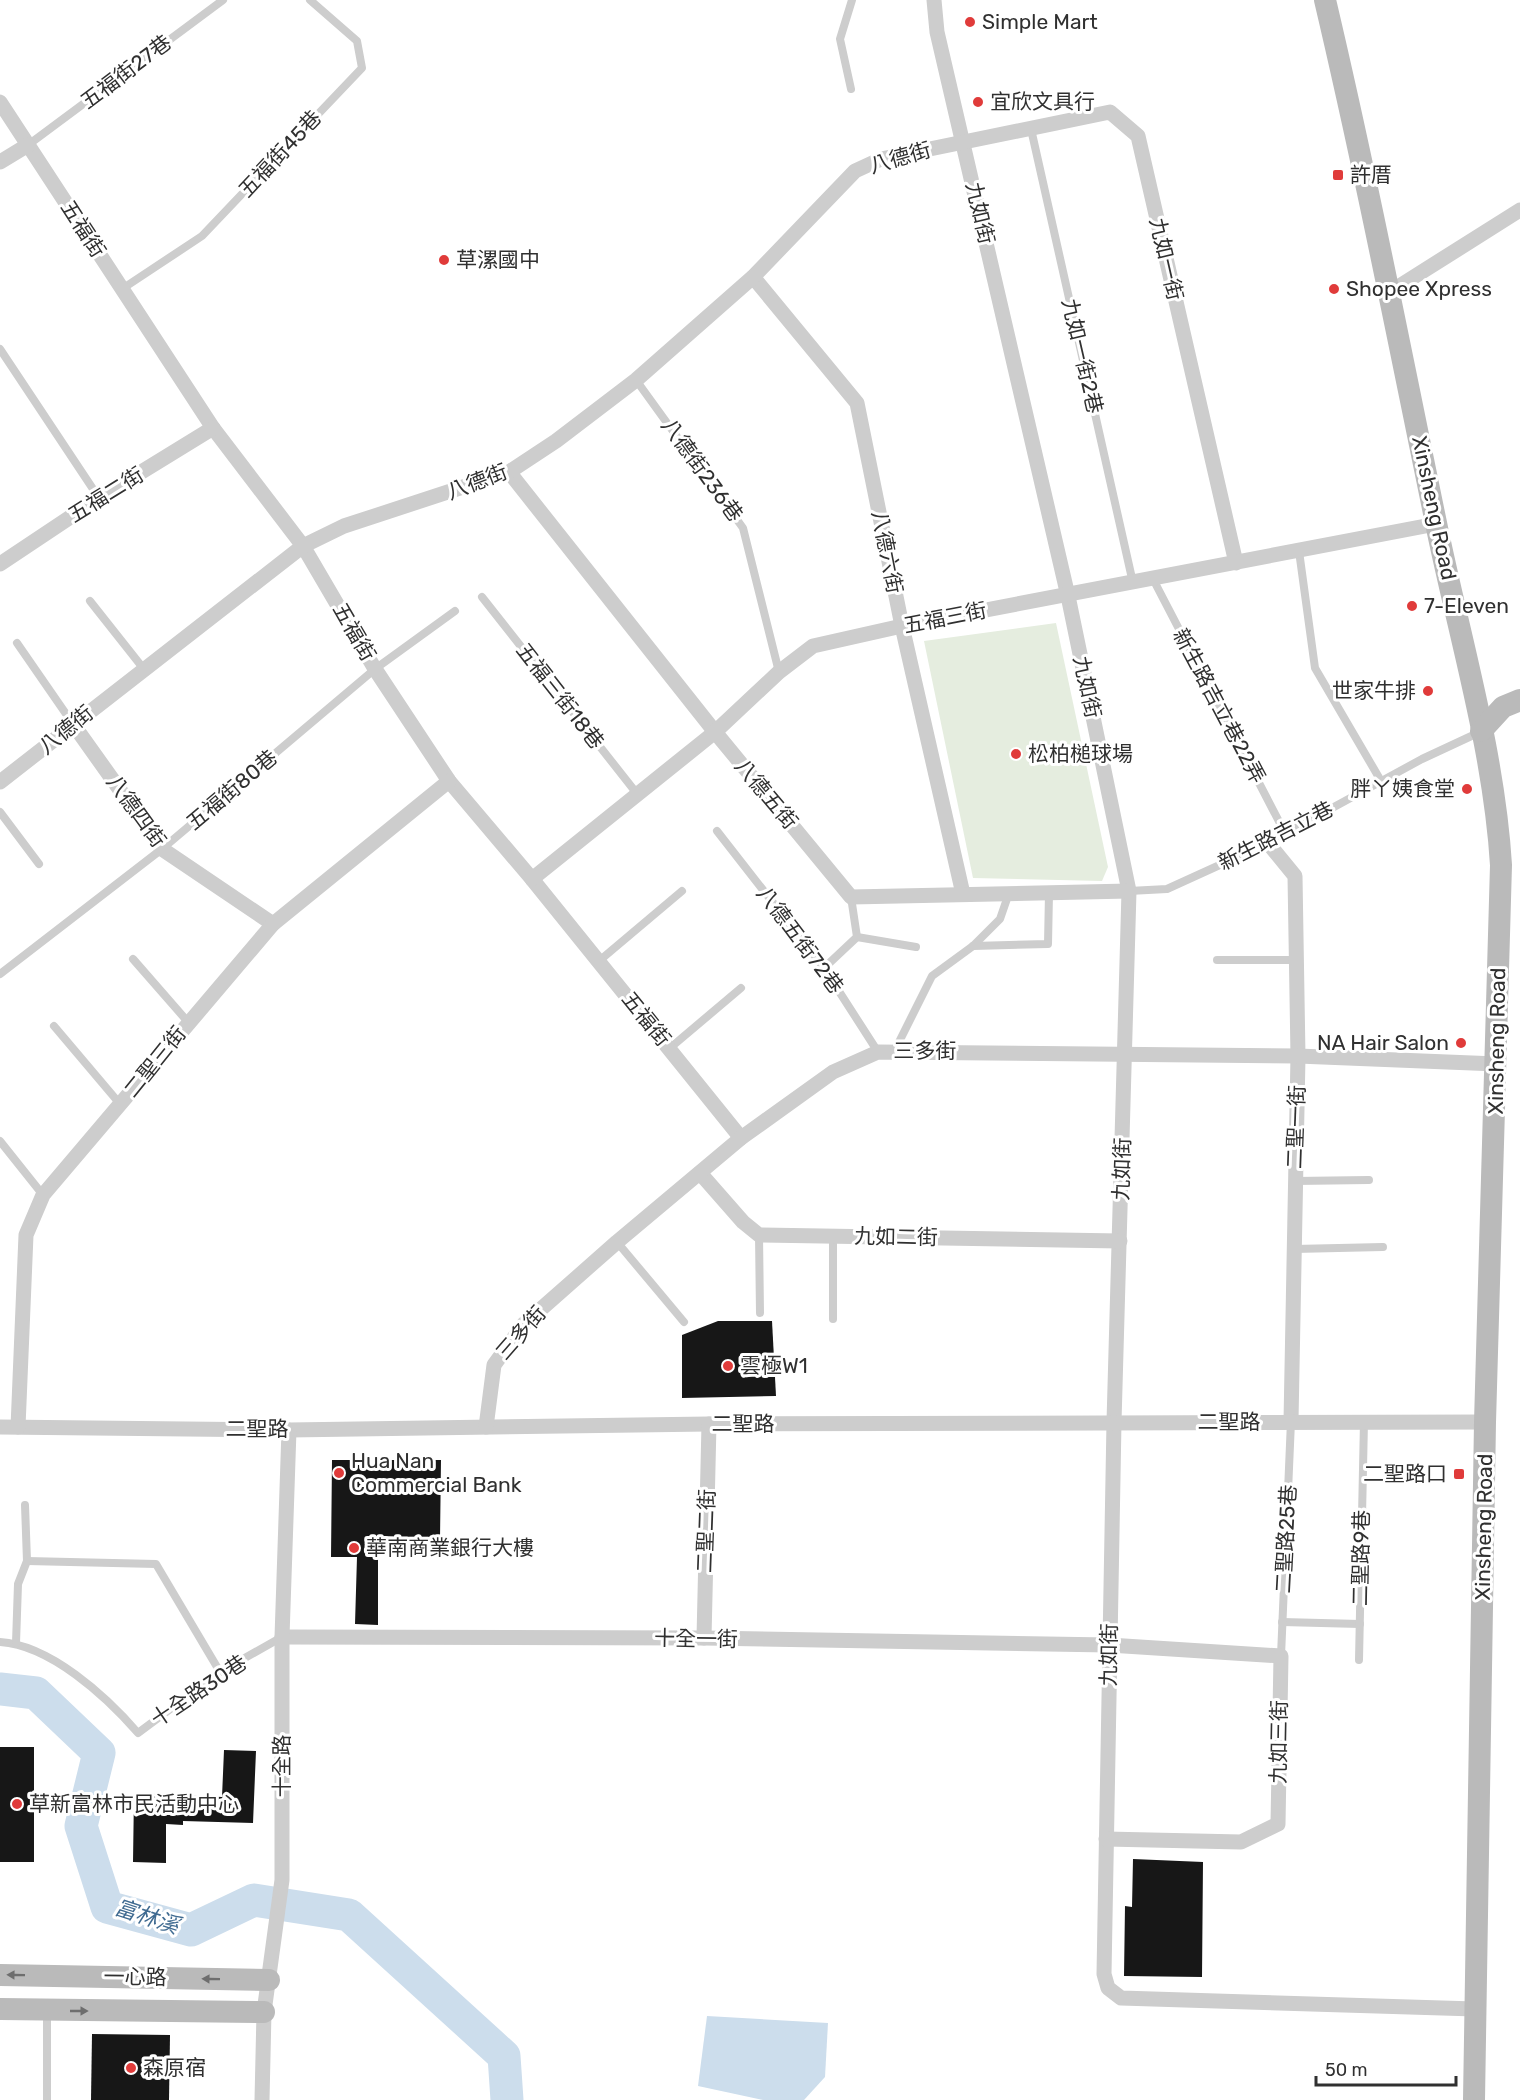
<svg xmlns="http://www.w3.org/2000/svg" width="1520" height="2100" font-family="Rubik,'Noto Sans TC',sans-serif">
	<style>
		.green { fill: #e5eddf }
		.water { fill: #ccddec }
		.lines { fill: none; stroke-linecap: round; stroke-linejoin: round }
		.river { stroke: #ccddec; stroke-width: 33 }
		.building { fill: #171717 }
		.lane { stroke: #cdcdcd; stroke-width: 8 }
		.street { stroke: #cdcdcd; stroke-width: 15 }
		.secondary { stroke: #bababa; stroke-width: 22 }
		.oneway { fill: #6e6e6e }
		.poi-dot { fill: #e03b3a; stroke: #fff; stroke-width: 2 }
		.labels { text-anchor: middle; stroke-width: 6; stroke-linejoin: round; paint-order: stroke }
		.poi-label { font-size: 21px; fill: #303030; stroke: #fff; text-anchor: start }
		.street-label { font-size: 21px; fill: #303030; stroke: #fff }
		.water-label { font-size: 22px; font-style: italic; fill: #406b91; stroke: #fff }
	</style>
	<rect width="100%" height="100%" fill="#fff"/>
	<path class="green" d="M1056,623l52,244 -6,14 -129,-3 -49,-237z"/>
	<path class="water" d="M707,2016l121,7 -3,54 -21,23h-41l-65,-14z"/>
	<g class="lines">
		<path class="river" d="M0,1689l36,4 63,60 -18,73 26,81 84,23 63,-30 95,15 155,141 3,44"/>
	</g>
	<g class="building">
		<path d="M718,1321h54l4,75 -94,2v-63z"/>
		<path d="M332,1460h109l-1,79 -62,-3v89l-23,-1 2,-67h-26z"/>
		<rect x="0" y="1747" width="34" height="115"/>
		<path d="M224,1750l32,1 -3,72 -70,-2v4l-17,-1v39l-33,-1 1,-69 88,4z"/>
		<path d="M1133,1859l70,3 -1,115 -78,-1 1,-70 7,1z"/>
		<path d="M92,2034l78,1 -1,65h-78z"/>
	</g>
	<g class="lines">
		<g class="lane">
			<path d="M851,89l-11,-50 12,-39"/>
			<path d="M1031,129l102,454"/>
			<path d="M28,145l195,-145"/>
			<path d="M122,289l80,-53 160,-168 -5,-27 -47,-41"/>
			<path d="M0,349l99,149"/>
			<path d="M636,380l107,148 36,144"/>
			<path d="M1299,551l16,117 66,113"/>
			<path d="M1153,579l132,254"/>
			<path d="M482,597l156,198"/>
			<path d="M90,601l53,67"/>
			<path d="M17,643l56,81"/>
			<path d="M0,812l39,52"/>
			<path d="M717,831l107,137 54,84"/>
			<path d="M1129,891l38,-2 101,-46 154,-84 58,-27"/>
			<path d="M857,937l59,10"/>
			<path d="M973,946l75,-2 1,-51"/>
			<path d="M133,959l55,63"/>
			<path d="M1217,960h80"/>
			<path d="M599,961l83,-70"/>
			<path d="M824,968l33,-31 -6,-40"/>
			<path d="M0,974l162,-125 213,-180 80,-58"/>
			<path d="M54,1026l66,78"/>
			<path d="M670,1048l71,-60"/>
			<path d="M895,1050l37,-74 41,-30 27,-27 9,-26"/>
			<path d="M0,1141l43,54"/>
			<path d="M1295,1181l74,-1"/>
			<path d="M759,1235l1,78"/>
			<path d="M833,1235v84"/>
			<path d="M617,1242l67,80"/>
			<path d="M1294,1249l89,-2"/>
			<path d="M27,1561l129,3 64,108"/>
			<path d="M1282,1622l78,2"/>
			<path d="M0,1642c50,3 106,54 138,91l82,-61 62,-35"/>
			<path d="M16,1643l2,-59 9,-23 -2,-56"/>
			<path d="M1281,1656l10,-235"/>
			<path d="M1359,1660l5,-239"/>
			<path d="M47,2012v88"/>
		</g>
		<g class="street">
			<path d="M934,0l3,32 131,564 61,295 -15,531 -10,552 4,14 13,10 354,11"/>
			<path d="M0,102l213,326 90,118 72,123 74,112 83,98 209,259"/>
			<path d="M0,162l28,-17"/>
			<path d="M753,277l104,126 45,223 61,268"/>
			<path d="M1390,292l130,-82"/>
			<path d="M509,472l206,260 136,165 278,-6"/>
			<path d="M0,564l99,-66 114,-70"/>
			<path d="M73,724l89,125 111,75"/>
			<path d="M0,782l303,-236 41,-20 165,-54 47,-31 80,-61 117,-103 102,-106 26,-12 229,-47 28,24 98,427"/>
			<path d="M1268,843l27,33 3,180 -7,365"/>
			<path d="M532,879l183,-147 64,-60 34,-26 89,-20 534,-102"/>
			<path d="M700,1173l43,49 16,13 361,6"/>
			<path d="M0,1427l289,3 420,-6 776,-2"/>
			<path d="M18,1427l8,-192 17,-40 230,-271 176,-143"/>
			<path d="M486,1427l8,-62 30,-41 93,-82 124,-104 92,-66 45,-20 420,4 199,8"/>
			<path d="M282,1637l422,1 405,7 172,11 -3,168 -37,18 -135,-3"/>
			<path d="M704,1638l5,-214"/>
			<path d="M262,2100l2,-88 18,-132v-243l7,-207"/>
		</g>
		<g class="secondary">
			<path d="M1325,0c41,174 75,348 111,523 23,113 58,227 65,342l-16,557 -11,678"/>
			<path d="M1481,731l22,-24 17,-7"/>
			<path d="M0,1975l269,5"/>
			<path d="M0,2009l264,3"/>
		</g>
	</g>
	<defs><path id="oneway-solid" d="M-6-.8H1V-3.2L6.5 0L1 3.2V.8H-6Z" transform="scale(1.5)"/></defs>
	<g class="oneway">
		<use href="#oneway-solid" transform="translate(16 1975) rotate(-179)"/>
		<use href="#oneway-solid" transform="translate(211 1979) rotate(-179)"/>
		<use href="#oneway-solid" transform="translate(79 2011)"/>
	</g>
	<g class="poi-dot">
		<circle cx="970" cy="22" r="6"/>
		<circle cx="978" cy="102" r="6"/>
		<rect x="1332" y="169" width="12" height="12" rx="3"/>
		<circle cx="444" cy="260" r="6"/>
		<circle cx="1334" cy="289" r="6"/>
		<circle cx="1412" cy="606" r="6"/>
		<circle cx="1428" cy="691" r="6"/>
		<circle cx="1016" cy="754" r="6"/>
		<circle cx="1467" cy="789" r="6"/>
		<circle cx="1461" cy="1043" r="6"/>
		<circle cx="728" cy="1366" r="6"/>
		<circle cx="339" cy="1473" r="6"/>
		<rect x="1453" y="1468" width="12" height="12" rx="3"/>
		<circle cx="354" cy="1548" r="6"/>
		<circle cx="17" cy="1804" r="6"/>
		<circle cx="131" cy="2068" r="6"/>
	</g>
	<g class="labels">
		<g class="poi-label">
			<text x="982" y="29">Simple Mart</text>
			<text x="990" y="109">宜欣文具行</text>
			<text x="1350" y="182">許厝</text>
			<text x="456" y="267">草漯國中</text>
			<text x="1346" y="296">Shopee Xpress</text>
			<text x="1424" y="613">7-Eleven</text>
			<text x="1416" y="698" text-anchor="end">世家牛排</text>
			<text x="1028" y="761">松柏槌球場</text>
			<text x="1455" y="796" text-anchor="end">胖ㄚ姨食堂</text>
			<text x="1449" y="1050" text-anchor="end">NA Hair Salon</text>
			<text x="740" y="1373">雲極W1</text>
			<text x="351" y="1468">Hua Nan<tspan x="351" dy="24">Commercial Bank</tspan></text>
			<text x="1447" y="1481" text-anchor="end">二聖路口</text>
			<text x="366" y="1555">華南商業銀行大樓</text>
			<text x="29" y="1811">草新富林市民活動中心</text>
			<text x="143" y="2075">森原宿</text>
		</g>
		<g class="street-label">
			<text transform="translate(126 72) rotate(-37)" y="7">五福街27巷</text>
			<text transform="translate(280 154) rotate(-47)" y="7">五福街45巷</text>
			<text transform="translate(900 158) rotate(-16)" y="7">八德街</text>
			<text transform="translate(980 213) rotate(77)" y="7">九如街</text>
			<text transform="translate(83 229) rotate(57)" y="7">五福街</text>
			<text transform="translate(1166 259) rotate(77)" y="7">九如一街</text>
			<text transform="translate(1082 356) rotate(77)" y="7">九如一街2巷</text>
			<text transform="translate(702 470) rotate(54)" y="7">八德街236巷</text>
			<text transform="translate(477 482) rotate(-21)" y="7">八德街</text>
			<text transform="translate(106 495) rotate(-32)" y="7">五福二街</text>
			<text transform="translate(1434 508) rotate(78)" y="7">Xinsheng Road</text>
			<text transform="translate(887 552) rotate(79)" y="7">八德六街</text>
			<text transform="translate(945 618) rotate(-11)" y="7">五福三街</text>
			<text transform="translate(354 632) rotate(60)" y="7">五福街</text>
			<text transform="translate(1087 687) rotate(78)" y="7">九如街</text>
			<text transform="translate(560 696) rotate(52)" y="7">五福三街18巷</text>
			<text transform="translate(1219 706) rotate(62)" y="7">新生路吉立巷22弄</text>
			<text transform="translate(66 730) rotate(-39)" y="7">八德街</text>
			<text transform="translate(232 790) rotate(-40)" y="7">五福街80巷</text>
			<text transform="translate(766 794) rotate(50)" y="7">八德五街</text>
			<text transform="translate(136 811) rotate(54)" y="7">八德四街</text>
			<text transform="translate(1276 836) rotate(-27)" y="7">新生路吉立巷</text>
			<text transform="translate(800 940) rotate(53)" y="7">八德五街72巷</text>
			<text transform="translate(646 1019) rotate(51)" y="7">五福街</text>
			<text transform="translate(1497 1041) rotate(-89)" y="7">Xinsheng Road</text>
			<text x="925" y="1058">三多街</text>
			<text transform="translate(155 1062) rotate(-51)" y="7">二聖三街</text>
			<text transform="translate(1296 1127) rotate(-88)" y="7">二聖一街</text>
			<text transform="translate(1122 1169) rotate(-88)" y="7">九如街</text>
			<text transform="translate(896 1237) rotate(1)" y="7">九如二街</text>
			<text transform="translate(521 1333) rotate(-49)" y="7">三多街</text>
			<text x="1229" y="1429">二聖路</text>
			<text x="743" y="1431">二聖路</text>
			<text x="257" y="1436">二聖路</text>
			<text transform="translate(1484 1527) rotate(-89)" y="7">Xinsheng Road</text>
			<text transform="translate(706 1531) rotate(-88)" y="7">二聖二街</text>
			<text transform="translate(1286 1539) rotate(-87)" y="7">二聖路25巷</text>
			<text transform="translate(1361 1558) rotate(-89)" y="7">二聖路9巷</text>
			<text transform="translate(696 1639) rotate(1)" y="7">十全一街</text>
			<text transform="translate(1109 1655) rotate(-89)" y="7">九如街</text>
			<text transform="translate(199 1691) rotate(-34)" y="7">十全路30巷</text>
			<text transform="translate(1279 1742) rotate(-89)" y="7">九如三街</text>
			<text transform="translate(282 1766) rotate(-90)" y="7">十全路</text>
			<text transform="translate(135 1977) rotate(1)" y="7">一心路</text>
		</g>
		<g class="water-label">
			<text transform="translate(147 1916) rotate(18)" y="8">富林溪</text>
		</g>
	</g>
	<path d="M1316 2076v9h140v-9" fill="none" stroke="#303030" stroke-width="3"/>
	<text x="1325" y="2076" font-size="18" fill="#303030" stroke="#ffffff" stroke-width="4.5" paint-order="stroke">50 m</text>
</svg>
